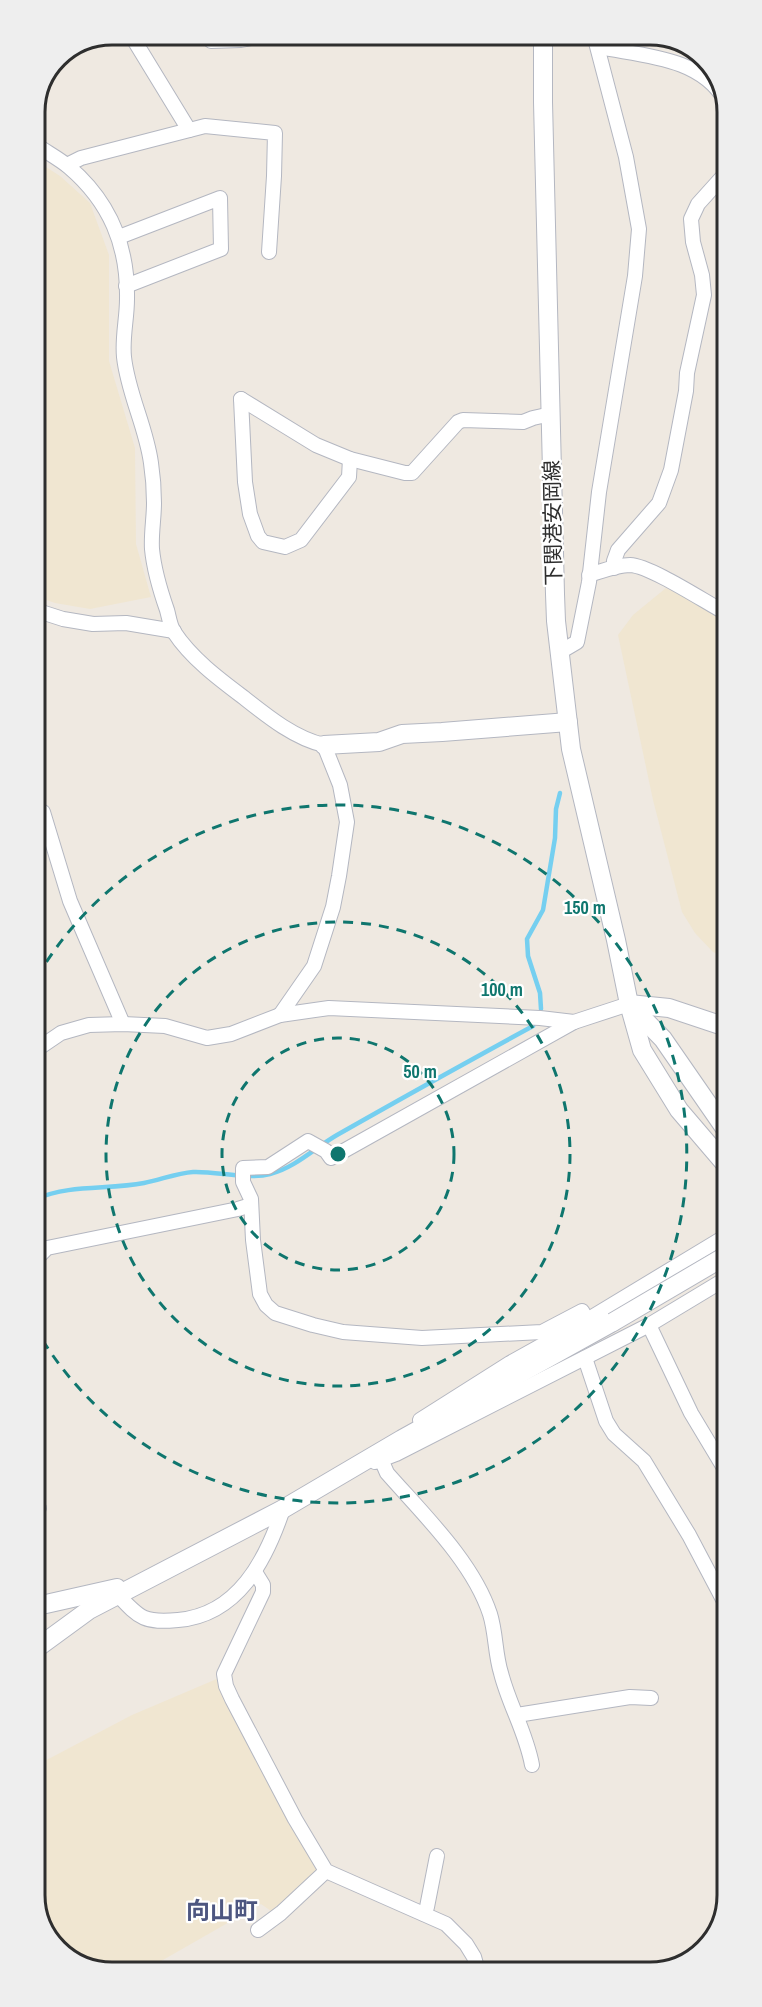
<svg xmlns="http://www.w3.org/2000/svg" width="762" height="2007" font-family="'Archivo Narrow','Noto Sans JP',sans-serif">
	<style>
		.education { fill: #f0e6d1 }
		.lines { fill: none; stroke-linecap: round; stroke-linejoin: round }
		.stream { stroke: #75cff0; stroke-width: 4.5 }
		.street-casing { stroke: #b4b7c1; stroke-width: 16 }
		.secondary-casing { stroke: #b4b7c1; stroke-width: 20 }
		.street { stroke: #fff; stroke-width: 14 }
		.secondary { stroke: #fff; stroke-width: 18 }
		.secondary-bridge-casing { stroke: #b4b7c1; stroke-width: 20; stroke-linecap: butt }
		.secondary-bridge { stroke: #fff; stroke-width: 18 }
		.ring { fill: none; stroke: #0f766e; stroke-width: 3; stroke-dasharray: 10 8 }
		.labels { text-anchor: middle; stroke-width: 4.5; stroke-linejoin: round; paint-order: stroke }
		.street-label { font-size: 21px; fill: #2e2e2e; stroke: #fff }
		.quarter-label { font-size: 24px; font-weight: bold; fill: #4d5680; stroke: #fff }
		.rim { fill: none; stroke: #2e2e2e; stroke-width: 3 }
		.centre { fill: #0f766e; stroke: #fff; stroke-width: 3 }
		.ring-label { font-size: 18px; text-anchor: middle; font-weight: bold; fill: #0f766e; stroke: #fff; stroke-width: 4.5; stroke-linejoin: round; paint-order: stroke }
	</style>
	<rect width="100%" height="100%" fill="#efe9e1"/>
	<g class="education">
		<path d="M35,160l25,16 30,27 19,52v106l26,87 1,96 15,53 -61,12 -35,-6 -20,-7z"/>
		<path d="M666,588l60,28v342l-13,-6 -18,-19 -13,-21 -29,-112 -35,-165 15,-20z"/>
		<path d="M219,1678l70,145 31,51 -46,39 -13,-9 -119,68h-35l-46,-19 -24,-38v-150l95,-50z"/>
	</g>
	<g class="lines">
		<g class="stream">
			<path d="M541,1009l-1,-16 -12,-37 -1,-17 16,-29 12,-72 1,-29 4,-16"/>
			<path d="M36,1199c34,-15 72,-9 108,-16 16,-3 33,-10 49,-11 24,-1 55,8 77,2 25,-6 46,-27 67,-39 65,-37 130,-73 196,-109"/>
		</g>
		<g class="street-casing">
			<g id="street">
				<path d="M131,35l58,95"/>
				<path d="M211,41l30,-1 27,-5"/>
				<path d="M599,47c44,9 101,10 126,53"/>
				<path d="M35,144c11,8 23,14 34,23 41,35 59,78 58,132 0,20 -5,38 -3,58 4,37 22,69 27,106 2,13 3,27 3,40 0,15 -3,31 -2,46 2,21 8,41 15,61 2,7 3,16 7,22 17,26 45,47 69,65 24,19 51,41 81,48l16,40 7,37 -8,54 -6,31 -19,59 -34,49"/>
				<path d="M67,165l14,-7 124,-32 70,7 -1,43 -5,76"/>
				<path d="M119,237l101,-39 1,51 -95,37"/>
				<path d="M241,399l75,46 34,14 55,14h7l46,-51 5,-2 60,2 10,-4 18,-4"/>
				<path d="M241,399l4,83 5,32 8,22 5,6 22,5 16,-7 48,-63 1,-18"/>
				<path d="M614,568v-7l4,-11 41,-47 12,-33 15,-79 1,-18 17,-78 -2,-20 -9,-33 -2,-23 7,-15 27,-30"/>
				<path d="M589,575c13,-4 28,-10 41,-10 21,1 75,37 96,48"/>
				<path d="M35,610l28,9 30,5 33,-1 48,8"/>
				<path d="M560,652l17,-10 12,-60 10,-90 36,-216 4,-47 -13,-72 -32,-122"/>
				<path d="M43,812l27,89 53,123"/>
				<path d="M36,1050l25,-17 28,-8 34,-1 42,2 42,12 24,-4 49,-19 49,-7 211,10 34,4"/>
				<path d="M36,1259l11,-11 191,-39 13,-4"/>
				<path d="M587,1320l-5,-9 -40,21 -120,6 -79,-6 -30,-7 -38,-12 -9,-8 -6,-11 -7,-54 -2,-41 -8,-17v-14l25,-1 40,-26 18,10 5,7 243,-136 55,-18"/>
				<path d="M649,1325l42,88 36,60"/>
				<path d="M585,1358l21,63 8,13 30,27 45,74 38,72"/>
				<path d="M420,1420l90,-57 77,-43 139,-84"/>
				<path d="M381,1459l6,14c36,41 86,89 103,141 6,19 5,40 11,59 8,32 25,59 31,92"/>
				<path d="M375,1462l21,-8 253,-129 78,-47"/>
				<path d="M37,1507l2,1"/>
				<path d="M255,1572l8,13v7l-39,82 2,12 6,13 63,120 31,52 120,53 20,20 8,13 4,14"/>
				<path d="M118,1595c22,24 27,28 60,25 60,-5 88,-60 105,-111"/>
				<path d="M517,1715l113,-18 21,1"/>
				<path d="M424,1914l3,-7 10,-51"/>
				<path d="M258,1930l23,-17 45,-42"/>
			</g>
		</g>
		<g class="secondary-casing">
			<g id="secondary">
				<path d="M543,35v67l12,492 1,27 15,128 45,191 13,64 13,46 37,60 47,55"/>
				<path d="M324,745l55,-3 23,-8 40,-2 126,-10"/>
				<path d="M629,1004l40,4 57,19"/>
				<path d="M630,1005l33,34 63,91"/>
				<path d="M37,1606l80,-18"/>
				<path d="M37,1648l52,-38 194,-101 119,-70 211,-117"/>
			</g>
		</g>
		<use href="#street" class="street"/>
		<use href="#secondary" class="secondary"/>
		<g class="secondary-bridge-casing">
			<path id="secondary-bridge" d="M613,1322l114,-67"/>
		</g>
		<use href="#secondary-bridge" class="secondary-bridge"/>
	</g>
	<g class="ring">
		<circle cx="338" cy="1154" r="116"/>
		<circle cx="338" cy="1154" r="232"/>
		<path d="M37 977A349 349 0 1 1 37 1331"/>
	</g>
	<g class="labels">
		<g class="street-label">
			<text transform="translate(553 523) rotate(-91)" y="7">下関港安岡線</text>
		</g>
		<g class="quarter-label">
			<text x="222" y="1919">向山町</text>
		</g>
	</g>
	<path d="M0 0H762V2007H0ZM112 45H650A67 67 0 0 1 717 112V1895A67 67 0 0 1 650 1962H112A67 67 0 0 1 45 1895V112A67 67 0 0 1 112 45Z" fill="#eee" fill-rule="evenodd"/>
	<path class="rim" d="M112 45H650A67 67 0 0 1 717 112V1895A67 67 0 0 1 650 1962H112A67 67 0 0 1 45 1895V112A67 67 0 0 1 112 45Z"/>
	<circle cx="338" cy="1154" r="9" class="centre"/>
	<g class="ring-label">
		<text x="585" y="914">150 m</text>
		<text x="502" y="996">100 m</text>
		<text x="420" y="1078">50 m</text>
	</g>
</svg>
